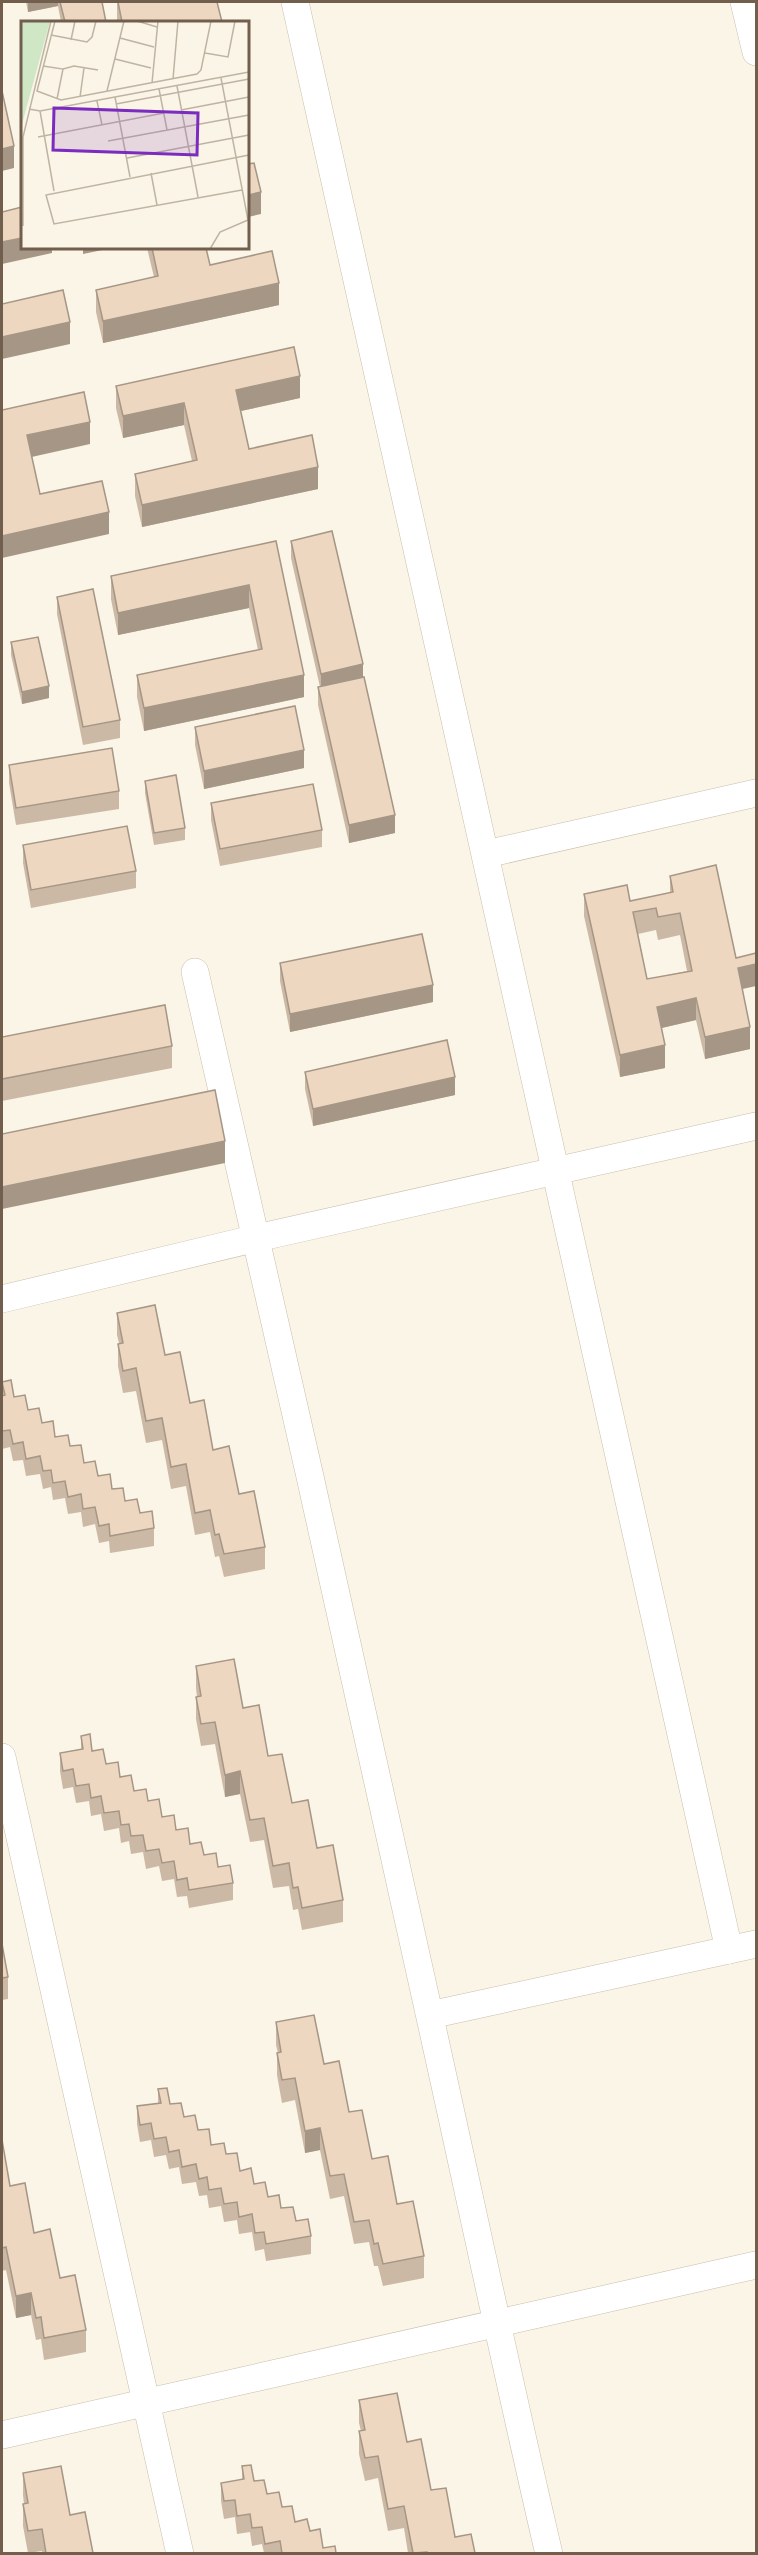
<svg xmlns="http://www.w3.org/2000/svg" width="758" height="2555" font-family="Quicksand,sans-serif">
	<style>
		.lines { fill: none; stroke-linecap: round; stroke-linejoin: round }
		.minor-casing { stroke: #cbbdad; stroke-width: 28 }
		.minor { stroke: #fff; stroke-width: 27 }
		.wall { fill: #ccb9a5; fill-rule: evenodd }
		.shaded-wall { fill: #a69686 }
		.building { fill: #edd7c0; stroke: #a69686; stroke-width: 1.5; fill-rule: evenodd }
		.inset-road { fill: none; stroke: #bfb4a4; stroke-width: 1.5 }
		.view { fill: #7b2cbf; fill-opacity: 0.15; stroke: #7b2cbf; stroke-width: 3 }
		.inset-edge { fill: none; stroke: #715e4d; stroke-width: 3 }
	</style>
	<rect width="100%" height="100%" fill="#faf5e6"/>
	<g class="lines">
		<g class="minor-casing">
			<g id="minor">
				<path d="M295,2l434,1948"/>
				<path d="M744,2l12,50"/>
				<path d="M486,854l270,-61"/>
				<path d="M195,972c80,347 158,693 234,1041 40,180 78,361 120,541"/>
				<path d="M2,1299l255,-61 499,-112"/>
				<path d="M2,1757l178,797"/>
				<path d="M430,2015l326,-71"/>
				<path d="M2,2435l754,-170"/>
			</g>
		</g>
		<use href="#minor" class="minor"/>
	</g>
	<g class="wall">
		<path d="M26,2h76l4,20h-45l-3,-16 -30,6z"/>
		<path d="M117,2h100l5,20h-105z"/>
		<path d="M147,248h59l4,17 69,40 -176,38 -7,-31v-22l58,-13z"/>
		<path d="M116,386l184,12 -59,13 8,38 69,40 -176,38 -7,-31v-22l57,-13 -8,-36 -61,13 -7,-30z"/>
		<path d="M276,541l28,156 -160,34 -7,-34v-22l121,-25 -9,-42 -131,27 -7,-36v-23z"/>
		<path d="M291,541l72,136 32,156 -46,10 -31,-138v-18h2l-29,-129z"/>
		<path d="M57,597l63,123v18l-37,7 -26,-131z"/>
		<path d="M11,642l38,56 -27,6 -11,-49z"/>
		<path d="M195,727l109,41 -100,21 -9,-44z"/>
		<path d="M9,765l110,26v18l-103,16 -7,-42z"/>
		<path d="M145,781l40,47v12l-31,5 -9,-52z"/>
		<path d="M211,803l111,27v17l-102,19 -9,-46z"/>
		<path d="M23,845l113,26v17l-105,20 -8,-45z"/>
		<path d="M670,876l72,113 8,60 -45,10 -9,-39 -34,8 3,40 -45,9 -36,-161v-22l46,7 40,-8zM656,930l2,10 22,-5 7,36 -40,8 -9,-45z"/>
		<path d="M280,963l153,39 -143,30 -10,-51z"/>
		<path d="M2,1037l170,9v22l-170,33z"/>
		<path d="M305,1072l150,23 -142,31 -8,-37z"/>
		<path d="M117,1313l48,42 48,95 26,44 26,53v22l-41,8 -5,-21 -4,1 -5,-25 -15,3 -9,-49 -15,3 -9,-49 -16,3 -10,-52 -13,2 -5,-27v-22l1,-1 -2,-8z"/>
		<path d="M2,1382l12,15 41,40 15,9 14,17 28,26 28,24 14,15v18l-44,7 -1,-12 -10,2 -4,-19 -12,3 -2,-15 -13,2 -3,-16 -12,2 -2,-13 -8,2 -3,-15 -14,2 -3,-16 -10,1 -3,-14 -8,2z"/>
		<path d="M196,1666l47,42 49,95 25,45 26,52v22l-41,8 -4,-21 -5,1 -4,-24 -16,2 -9,-48 -14,2 -10,-48 -15,3 -10,-53 -14,2 -5,-27v-22h1l-1,-9z"/>
		<path d="M81,1736l11,15 42,40 14,10 14,16 28,27 28,23 15,16v17l-44,8 -2,-12 -10,1 -3,-18 -12,2 -3,-15 -13,3 -3,-17 -12,2 -2,-13 -8,2 -2,-15 -15,3 -3,-17 -10,2 -2,-15 -13,2 -3,-16 -10,2 -3,-18v-18l21,-4z"/>
		<path d="M2,1944l6,33v22l-6,1z"/>
		<path d="M276,2022l48,42 48,95 25,45 27,52v22l-41,8 -5,-20h-4l-5,-24 -15,2 -10,-48 -14,3 -10,-49 -15,3 -10,-53 -13,3 -5,-28v-22h1l-2,-8z"/>
		<path d="M158,2089l12,15 28,26 13,15 15,9 14,17 28,26 28,24 15,15v18l-45,7 -2,-12 -9,2 -3,-19 -13,2 -2,-14 -13,2 -3,-16 -12,2 -2,-13 -8,1 -3,-14 -14,2 -3,-17 -10,2 -3,-14 -12,2 -3,-17 -11,2 -3,-18v-18l21,-3z"/>
		<path d="M2,2140l8,46 24,47 26,45 26,52v22l-42,8 -3,-21 -5,1 -5,-25 -15,3 -10,-48 -4,1z"/>
		<path d="M359,2400l48,42 48,95 20,16h-67l-4,-25 -16,3 -10,-53 -13,3 -6,-27v-23h2l-2,-8z"/>
		<path d="M242,2466l12,15 28,26 13,15 15,9 13,17 13,5h-72l-2,-9 -10,2 -2,-14 -13,2 -2,-17 -11,2 -3,-18v-18l21,-3z"/>
		<path d="M23,2473l47,42 23,38h-51v-2l-14,2 -5,-27v-22h1l-1,-9z"/>
	</g>
	<g class="shaded-wall">
		<path d="M28,2h30v4l-30,6z"/>
		<path d="M14,146v22l-12,3v-22z"/>
		<path d="M250,151v22l-2,1v-22z"/>
		<path d="M261,192v22l-13,3v-22z"/>
		<path d="M22,238v10h30v5l-50,11v-22z"/>
		<path d="M83,248h29l-29,6z"/>
		<path d="M279,283v22l-176,38v-22z"/>
		<path d="M70,322v22l-68,15v-22z"/>
		<path d="M300,376v22l-64,14v-22z"/>
		<path d="M184,403v22l-61,13v-22z"/>
		<path d="M90,422v22l-63,14v-23z"/>
		<path d="M318,467v22l-176,38v-22z"/>
		<path d="M109,512v22l-107,24v-22z"/>
		<path d="M249,585v23l-131,27v-22z"/>
		<path d="M363,664v18l-42,9v-17z"/>
		<path d="M304,675v22l-160,34v-23z"/>
		<path d="M49,686v12l-27,6v-12z"/>
		<path d="M304,750v18l-100,21v-18z"/>
		<path d="M395,815v18l-46,10v-18z"/>
		<path d="M756,964v22l-18,4v-22z"/>
		<path d="M433,985v17l-143,30v-18z"/>
		<path d="M696,998v22l-39,9v-22z"/>
		<path d="M750,1027v22l-45,10v-22z"/>
		<path d="M665,1045v23l-45,9v-22z"/>
		<path d="M455,1077v18l-142,31v-17z"/>
		<path d="M225,1141v22l-223,46v-22z"/>
		<path d="M240,1771v23l-15,3v-22z"/>
		<path d="M320,2128v22l-15,3v-22z"/>
		<path d="M31,2293v22l-15,3v-22z"/>
	</g>
	<g class="building">
		<path d="M60,2h42l4,20h-41z"/>
		<path d="M118,2h99l5,20h-36l-1,-1 -5,1h-58z"/>
		<path d="M2,91l12,55 -12,3z"/>
		<path d="M254,163l7,29 -13,3v-31z"/>
		<path d="M22,207v31l-20,4v-30z"/>
		<path d="M152,248h54l4,17 62,-14 7,32 -176,38 -7,-31 62,-14z"/>
		<path d="M63,290l7,32 -68,15v-33z"/>
		<path d="M294,347l6,29 -64,14 13,59 63,-14 6,32 -176,38 -7,-31 62,-14 -13,-57 -61,13 -7,-30z"/>
		<path d="M84,392l6,30 -63,13 13,59 62,-13 7,31 -107,24v-126z"/>
		<path d="M332,531l31,133 -42,10 -30,-133z"/>
		<path d="M276,541l28,134 -160,33 -7,-33 125,-26 -13,-64 -131,28 -7,-37z"/>
		<path d="M93,589l27,131 -37,7 -26,-130z"/>
		<path d="M38,637l11,49 -27,6 -11,-50z"/>
		<path d="M364,677l31,138 -46,10 -31,-138z"/>
		<path d="M295,706l9,44 -100,21 -9,-44z"/>
		<path d="M112,748l7,43 -103,17 -7,-43z"/>
		<path d="M176,775l9,53 -31,5 -9,-52z"/>
		<path d="M313,784l9,46 -102,19 -9,-46z"/>
		<path d="M127,826l9,45 -105,19 -8,-45z"/>
		<path d="M716,865l20,93 20,-5v11l-18,4 12,59 -45,10 -9,-39 -39,9 8,38 -45,10 -36,-161 43,-9 3,16 43,-9 -3,-16zM656,908l2,9 22,-4 12,58 -45,8 -14,-67z"/>
		<path d="M422,934l11,51 -143,29 -10,-51z"/>
		<path d="M165,1005l7,41 -170,33v-42z"/>
		<path d="M447,1040l8,37 -142,32 -8,-37z"/>
		<path d="M215,1090l10,51 -223,46v-53z"/>
		<path d="M155,1305l10,50 15,-3 10,51 14,-3 9,50 16,-4 10,48 15,-3 11,56 -41,7 -5,-20 -4,1 -5,-25 -15,3 -9,-49 -15,3 -9,-49 -16,3 -10,-53 -13,3 -5,-27 5,-1 -6,-30z"/>
		<path d="M11,1380l3,17 11,-2 3,15 11,-2 3,15 11,-2 2,16 13,-2 2,11 11,-1 3,18 11,-2 3,15 12,-2 2,15 11,-1 2,13 12,-2 3,14 12,-2 2,17 -44,8 -1,-12 -10,2 -4,-19 -12,2 -2,-15 -13,3 -3,-16 -12,2 -2,-13 -8,1 -3,-15 -14,3 -3,-17 -10,2 -3,-14 -8,1v-35l3,-1 -3,-13z"/>
		<path d="M234,1659l9,49 16,-3 9,51 14,-2 10,49 16,-3 9,48 16,-3 10,55 -41,8 -4,-21 -5,1 -4,-25 -16,3 -9,-48 -14,2 -10,-49 -15,4 -10,-53 -14,2 -5,-27 5,-1 -5,-30z"/>
		<path d="M90,1734l2,17 11,-2 3,15 12,-2 2,15 11,-2 3,16 12,-2 2,12 11,-2 3,18 12,-2 2,15 12,-2 2,16 11,-2 3,13 12,-2 2,14 12,-2 3,18 -44,7 -2,-12 -10,2 -3,-19 -12,2 -3,-14 -13,2 -3,-16 -12,1 -2,-12 -8,1 -2,-14 -15,2 -3,-17 -10,2 -2,-14 -13,2 -3,-17 -10,2 -3,-18 23,-4 -2,-13z"/>
		<path d="M2,1944l6,33 -6,1z"/>
		<path d="M314,2015l10,49 15,-3 10,51 13,-2 10,49 16,-3 9,48 16,-3 11,55 -41,8 -5,-21 -4,1 -5,-24 -15,2 -10,-48 -14,2 -10,-48 -15,3 -10,-53 -13,2 -5,-27 4,-1 -5,-30z"/>
		<path d="M167,2088l3,16 11,-1 3,14 11,-2 3,15 11,-1 2,16 13,-2 2,11 11,-1 3,18 11,-3 3,16 11,-2 3,15 11,-2 2,13 12,-1 3,14 12,-2 3,17 -45,8 -2,-12 -9,1 -3,-19 -13,3 -2,-15 -13,2 -3,-16 -12,2 -2,-13 -8,2 -3,-15 -14,3 -3,-17 -10,2 -3,-15 -12,2 -3,-16 -11,2 -3,-19 24,-3 -3,-14z"/>
		<path d="M2,2140l8,46 15,-3 9,50 16,-4 10,49 15,-3 11,55 -42,8 -3,-21 -5,1 -5,-25 -15,3 -10,-49 -4,1z"/>
		<path d="M397,2393l10,49 14,-3 10,51 15,-2 9,49 16,-3 4,19h-48v-1l-14,1 -9,-47 -16,3 -10,-53 -13,2 -6,-27 6,-1 -6,-30z"/>
		<path d="M251,2465l3,16 10,-1 3,14 12,-2 3,15 10,-1 3,16 12,-3 3,12 10,-2 3,19 12,-2 1,7h-54l-2,-12 -15,3 -3,-17 -10,1 -2,-14 -13,2 -2,-16 -11,1 -3,-18 23,-4 -2,-13z"/>
		<path d="M61,2466l9,49 15,-3 8,41h-47l-4,-24 -14,2 -5,-27 5,-1 -5,-30z"/>
	</g>
	<g transform="translate(21 21)">
		<rect width="228" height="228" fill="#faf5e6"/>
		<path d="M0,0h29l-29,107v26z" fill="#d0e7c6"/>
		<path class="inset-road" d="M34,0l-18,70 24,9 136,-26 4,-4 10,-49M116,0l20,6M30,14l36,7 5,-5 4,-16M99,17l34,9M50,19l4,-19M184,32l23,4 7,-36M94,38l36,9M22,45l20,3 -6,30M42,48l11,-3 24,4M152,58l5,-58M131,62l6,-62M156,65l21,111M138,68l8,41M86,70l17,-70M59,76l4,-29M94,76l15,80M76,80l5,24M95,83l133,-25M8,88l11,2 209,-39M160,89l68,-13M19,90l14,80M17,116l126,-24M87,120l141,-26M106,137l122,-23M130,152l6,32M221,169l-188,34 -8,-29 203,-40M2,205v-89l28,-116M189,228l10,-17 28,-12 -27,-142"/>
		<path class="view" d="M33,87l144,5 -1,42 -144,-5z"/>
		<rect width="228" height="228" class="inset-edge"/>
	</g>
	<rect width="758" height="2555" fill="none" stroke="#715e4d" stroke-width="6"/>
</svg>
